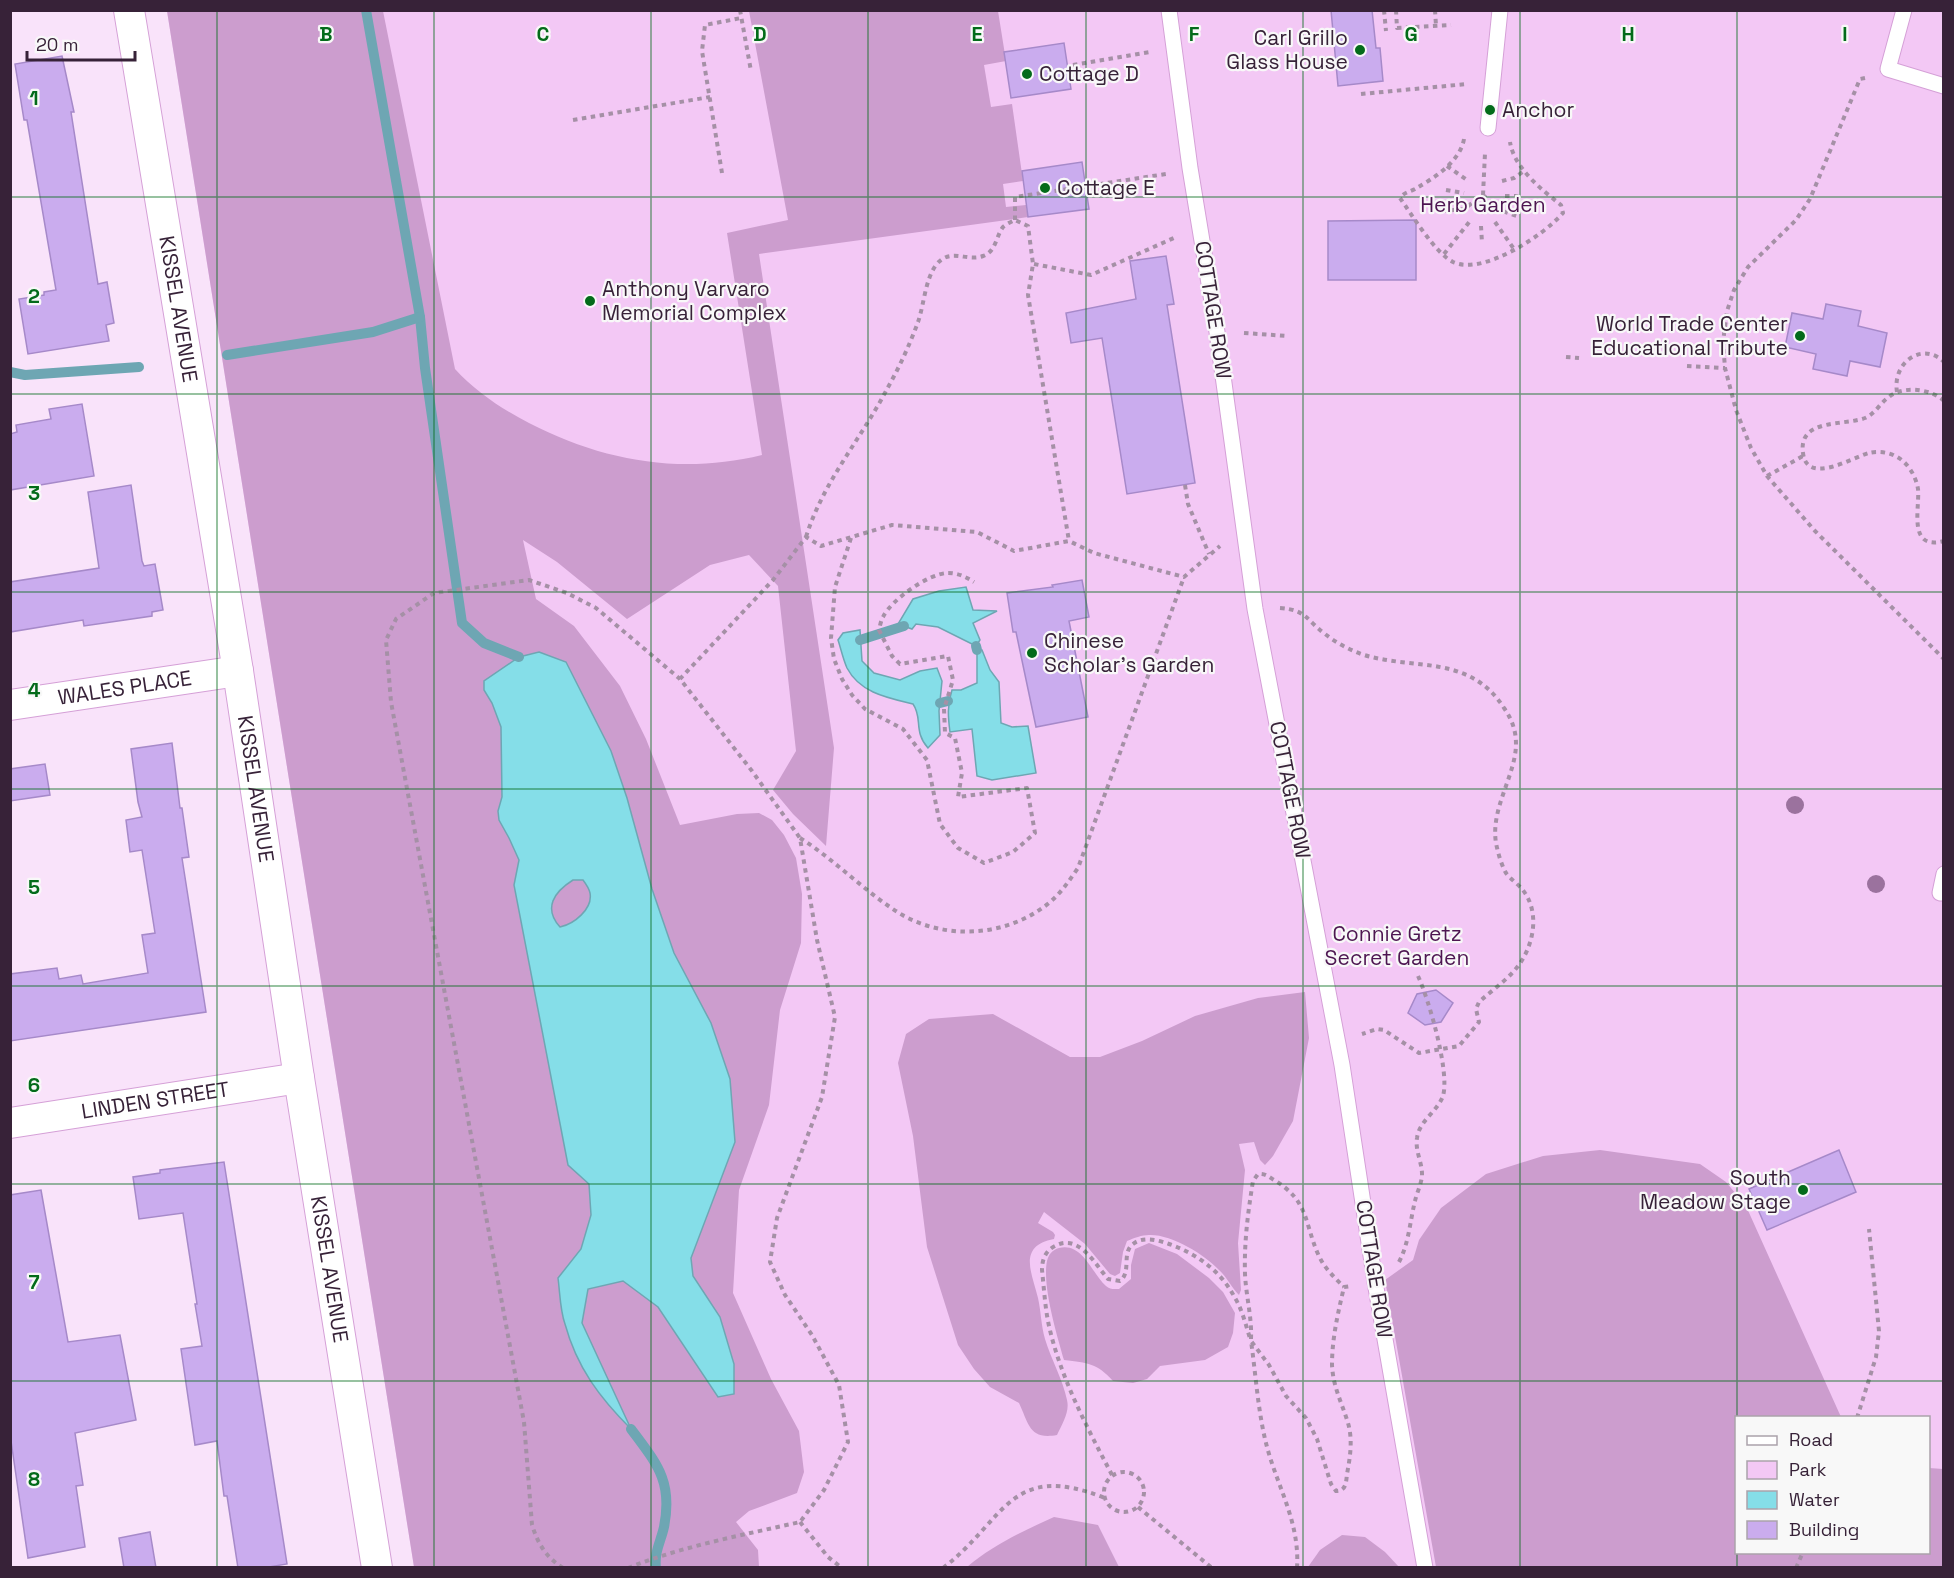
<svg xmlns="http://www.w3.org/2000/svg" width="1954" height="1578" font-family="'Space Grotesk',sans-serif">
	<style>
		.green { fill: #f3c8f5; fill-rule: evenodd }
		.forest { fill: #cc9dce; fill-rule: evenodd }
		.water { fill: #85dee8; stroke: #6ea6b3; stroke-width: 1.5; fill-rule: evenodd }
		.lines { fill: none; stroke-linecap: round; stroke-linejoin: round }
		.stream { stroke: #6ea6b3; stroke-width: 10 }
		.building { fill: #caacee; stroke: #a689c9; stroke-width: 1.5 }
		.lane-casing { stroke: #d5a0d7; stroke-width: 17 }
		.street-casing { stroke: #d5a0d7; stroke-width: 32 }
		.path { stroke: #a590a6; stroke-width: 4; stroke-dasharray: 4.5 4.5; stroke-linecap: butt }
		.lane { stroke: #fff; stroke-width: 15 }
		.street { stroke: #fff; stroke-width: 30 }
		.tree { fill: #9b729e }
		.grid { fill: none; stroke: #036b1a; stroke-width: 1.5; stroke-opacity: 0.55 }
		.poi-dot { fill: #036b1a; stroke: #f8f8f8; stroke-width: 2 }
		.labels { text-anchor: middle; stroke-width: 4.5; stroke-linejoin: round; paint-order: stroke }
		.poi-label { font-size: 21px; fill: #372238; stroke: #f8f8f8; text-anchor: start }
		.park-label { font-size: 21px; fill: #4e1652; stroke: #f8f8f8 }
		.street-label { font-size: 21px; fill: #372238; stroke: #f8f8f8 }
		.grid-label { font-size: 20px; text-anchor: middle; font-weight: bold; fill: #036b1a; stroke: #f8f8f8; stroke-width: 4.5; stroke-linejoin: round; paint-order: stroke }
	</style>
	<rect width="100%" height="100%" fill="#f9e3fa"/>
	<path class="green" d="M167,11h1776v1556h-1529zM1736,1418h192v134h-192z"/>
	<g class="forest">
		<path d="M167,11h216l72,358c21,23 47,40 74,54 74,38 151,52 233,32l-35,-222 61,-13 -39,-209h249l8,50 -22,4 7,42 21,-3 11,77 -20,3 3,23 20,-2 2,12 -269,37 75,494 -8,98 -33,-32 -20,-24 23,-39 -18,-165 -29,-31 -39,10 -83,54 -70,-57 -34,-22 13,59 38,27 46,60 26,53 34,86 57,-11 22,-1 13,7 12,15 12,23 6,36 -1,49 -21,67 -11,95 -30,85 -6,103 38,86 28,52 5,41 -7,21 -48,18 -13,11 22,28 1,17h-345zM484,690l127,61 16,47 25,91 22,64 37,70 24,119 -44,116 2,18 27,41 14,47 -16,33 -60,-90 -35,-27 -35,9 -6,34 47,105 -71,-150 23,-29 10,-34 -2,-31 -21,-19 -54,-280 5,-25 -10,-22 -10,-18 -1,-9 4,-14 -1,-70 -9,-24z"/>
		<path d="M573,880h10c3,4 6,8 7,13 3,16 -16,31 -30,34 -17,-20 -6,-35 13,-47z"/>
		<path d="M1305,992l4,46 -16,83 -20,35 -8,9 -5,-5 -6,-18 -15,2 6,26 -7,73 3,47 -2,5c-8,-8 -12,-18 -20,-25 -15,-16 -48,-36 -70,-35 -7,0 -15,3 -22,6l-4,11 -3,21 -5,3 -5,-2 -25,-30 -41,-32 -6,11 15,9 2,3 -1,4c-37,7 -22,34 -16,59 3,13 3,27 7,41 6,20 18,41 22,61 3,12 -5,24 -10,35 -28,5 -28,-11 -38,-32l-29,-16 -16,-18 -16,-24 -31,-98 -14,-111 -15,-73 8,-29 23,-15 64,-5 77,43h30l42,-16 53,-25 63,-18z"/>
		<path d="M1600,1150l100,14 26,18 20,24 95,211 -105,1v134h192l1,-84 14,1v98h-507l-51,-287 28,-20 6,-20 22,-32 45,-34 57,-18z"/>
		<path d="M1149,1243l28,11 32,24 14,14 12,21 -2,20 -5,14 -23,13 -45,6 -13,13 -14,4 -20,-2c-16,-18 -25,-18 -49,-21 -7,-25 -22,-74 -17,-99 2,-7 5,-11 12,-13 24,-6 33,26 47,38 4,4 9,3 13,3l12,-10v-14l4,-16z"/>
		<path d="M1054,1517l44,8 21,42h-152c26,-22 56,-36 87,-50z"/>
		<path d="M1342,1535l23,2 20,15 14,15h-91l12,-17z"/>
	</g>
	<g class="water">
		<path d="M966,587l7,23 24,1 -24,12 7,17 -4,6 -38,-19 -22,-3 -4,5 -14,-5 15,-25 26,-8z"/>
		<path d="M860,630l2,31 12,12 26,7 20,-9 17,-3 5,13 -3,30 1,24 -12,13c-15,-17 -5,-30 -15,-44 -25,-6 -53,-11 -66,-36 -4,-9 -6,-19 -9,-28l5,-7z"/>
		<path d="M977,650h5l8,20 9,12 2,41 11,4 16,-1 8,47 -44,7 -15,-4 -5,-47 -22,3c-2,-15 -3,-27 2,-42h9l16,-7z"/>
		<path d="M539,652l27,10 45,89 16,47 25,91 22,64 37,70 19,56 5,63 -44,116 2,18 27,41 14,47v30l-16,3 -60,-90 -35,-26 -35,8 -6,34 49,106c-31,-31 -54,-61 -66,-105 -5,-14 -5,-31 -7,-46l23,-29 10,-34 -2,-31 -21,-19 -54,-280 5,-25 -10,-22 -10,-18 -1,-9 4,-14 -1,-70 -9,-24 -8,-13v-9l35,-24zM573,880h10c3,4 6,8 7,13 3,16 -16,31 -30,34 -17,-19 -6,-35 13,-47z"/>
	</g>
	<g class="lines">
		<g class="stream">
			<path d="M366,10l54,307 5,51 37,255 22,20 35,14"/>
			<path d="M227,355l146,-23 47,-15"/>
			<path d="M10,372l15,3 114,-8"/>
			<path d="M860,640l44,-14"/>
			<path d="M976,646l1,4"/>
			<path d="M940,703l8,-2"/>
			<path d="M631,1429c26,35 42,52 33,98 -3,14 -10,25 -8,41"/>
		</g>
	</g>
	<g class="building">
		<path d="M1331,10h41l4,38h4l3,33 -45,5z"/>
		<path d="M1064,43l7,46 -60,9 -7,-46z"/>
		<path d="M62,56l12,56h-3l27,172 9,-2 7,41 -8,2 3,16 -81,13 -9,-55 25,-4v-3l12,-2 -29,-170h-3l-9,-56z"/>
		<path d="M1082,162l7,47 -61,8 -6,-46z"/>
		<path d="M1416,220v60h-88v-59z"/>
		<path d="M1166,256l8,48 -7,1 28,178 -68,11 -25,-156 -31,5 -5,-30 70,-14 -6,-38z"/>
		<path d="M1826,304l35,7 -3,15 29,7 -7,34 -30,-6 -3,15 -34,-7 3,-15 -31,-7 7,-34 31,6z"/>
		<path d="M82,404l12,72 -84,14v-56l7,-2 -1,-7 35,-6 -2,-10z"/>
		<path d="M131,485l11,76 2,5 11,-2 8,46 -11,2v4l-68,10 -1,-6 -73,12v-50l89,-14 -11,-76z"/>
		<path d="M1082,580l7,37 -20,4 19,96 -52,10 -20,-95h-3l-6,-39 46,-6 -1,-2z"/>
		<path d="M172,743l8,65h2l7,49 -7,1 24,154 -196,29v-67l47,-6 2,11 22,-4 2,9 65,-11 -6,-38 13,-2 -13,-83 -12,2 -4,-32 16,-3 -4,-15 -7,-53z"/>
		<path d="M45,764l5,31 -40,6v-32z"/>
		<path d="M1436,990l17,13 -12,19 -16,3 -17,-12 9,-19z"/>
		<path d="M1839,1150l17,42 -89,38 -18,-41z"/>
		<path d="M224,1162l63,402 -24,4h-25l-11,-72h-3l-7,-55 -22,4 -14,-96 21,-3 -7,-42h2l-14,-91 -44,6 -6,-42 27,-4v-3z"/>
		<path d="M41,1190l27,152 52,-7 16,85 -61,13 8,52 -7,1 9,61 -57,11 -18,-124v-239z"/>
		<path d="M150,1532l6,36h-32l-5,-30z"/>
	</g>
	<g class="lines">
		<g class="lane-casing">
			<g id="lane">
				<path d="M1169,10l21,158 27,164 38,277 87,456 33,217 50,286"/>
				<path d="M1904,10l-16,59 56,17"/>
				<path d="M1488,128l12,-118"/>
				<path d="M1944,874l-4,19h4"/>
			</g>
		</g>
		<g class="street-casing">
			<g id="street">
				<path id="s1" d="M129,10l109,661 61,407 78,490"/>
				<path id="s2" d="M10,705l228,-34"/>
				<path id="s3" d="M10,1123l289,-45"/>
			</g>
		</g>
		<g class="path">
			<path d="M740,10l11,61"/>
			<path d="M1384,10l2,21"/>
			<path d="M1396,10l1,18 54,-3"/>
			<path d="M1435,10l1,16"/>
			<path d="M1073,65l77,-13"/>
			<path d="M1865,78l-5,1 -50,120 -14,21 -48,47 -14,23 -7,21 -4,31 2,26 11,42 15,38 16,28 48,55 129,128"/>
			<path d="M1361,94l106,-10"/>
			<path d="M573,120l137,-23"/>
			<path d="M1464,139c-4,23 -30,39 -49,50 -6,3 -12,4 -15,9 12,17 35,55 53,64 30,14 91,-27 110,-49l-2,-8c-19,-15 -47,-37 -51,-63"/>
			<path d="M1447,166l20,14"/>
			<path d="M722,173l-20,-122 3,-26 36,-7"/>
			<path d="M1502,181l12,-3 10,-7"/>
			<path d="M1446,190l18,3"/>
			<path d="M1483,195l2,-42"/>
			<path d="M1505,196h17"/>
			<path d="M1442,211l22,-2 19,-14 19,16 18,6"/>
			<path d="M1015,220v-23l151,-23"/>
			<path d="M1495,222l19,27"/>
			<path d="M1481,226l1,17"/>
			<path d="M1444,254l26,-33"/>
			<path d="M1034,264l57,11 85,-38"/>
			<path d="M1244,333l44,3"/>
			<path d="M1566,357l13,1"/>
			<path d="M1687,366l38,2"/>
			<path d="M1897,392c-5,-30 26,-51 47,-30"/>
			<path d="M1944,401c-12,-12 -41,-16 -55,-4 -9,6 -13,16 -24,21 -21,8 -67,0 -62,35 4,33 50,4 66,0 8,-2 19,-1 26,3 12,5 21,20 23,33 2,19 -11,62 26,52"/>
			<path d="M1944,469v14"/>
			<path d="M1767,476l36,-20"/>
			<path d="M1185,485l3,19 21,50"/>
			<path d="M806,537c17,-55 55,-98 81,-148 12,-21 23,-45 31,-67 6,-17 7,-42 18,-57 14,-18 30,-3 47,-9 13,-4 13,-20 20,-29 3,-3 8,-5 12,-7l13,6 5,38 -5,31 41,246"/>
			<path d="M851,538l-16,49 -4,51 3,21 8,20 10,16 13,14 38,20 24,31 13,64 18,24 26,15 29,-11 22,-19 -8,-45 -69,9 4,-24 -7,-35 -10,-5 -1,-24 9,-29 -5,-24 -48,8 -8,-8 -13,-26c1,-4 2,-10 4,-13 8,-17 46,-44 65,-44 10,0 18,4 26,9"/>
			<path d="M1280,608c27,2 26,12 45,26 10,8 23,15 36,20 51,17 108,-1 143,54 10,14 14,29 11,47 -5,29 -24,57 -19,88 2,10 5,21 10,30 5,7 14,12 19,20 16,24 7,59 -12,79 -10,11 -23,20 -34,30l-3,7 3,13 -20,24 -40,7 -35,-23 -7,-1 -15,5"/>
			<path d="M800,838c35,22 64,53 99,75 46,28 108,24 150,-10 12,-10 20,-22 29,-35l106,-291"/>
			<path d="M1399,1262c10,-19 11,-41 16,-61 2,-9 7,-18 7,-27 0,-12 -7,-23 -5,-36 2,-17 20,-26 26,-42 7,-24 -14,-96 -25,-120"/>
			<path d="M1251,1339c1,-22 -5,-43 -6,-65 -1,-32 3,-62 8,-93l5,-7c7,-1 11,3 16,6 35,21 30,42 44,74 6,14 16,23 26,33"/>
			<path d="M1857,1418l19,-61 3,-26 -10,-102"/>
			<circle cx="1124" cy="1492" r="20"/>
			<path d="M1112,1475c-25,-48 -51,-96 -63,-149 -4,-18 -5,-38 -7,-56 0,-10 3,-19 13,-24 24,-13 40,18 53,33l12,2c12,-9 1,-28 13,-37 10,-8 25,-4 36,0 28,10 52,27 66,54 8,13 11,29 16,43"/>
			<path d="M1138,1507l74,61"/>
			<path d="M800,1522l28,35 14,11"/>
			<path d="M563,1568c-17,-11 -25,-24 -31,-43l-8,-103 -133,-720 -5,-62 10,-21 38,-26 95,-13 38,13 29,15 84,71"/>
			<path d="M628,1568c55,-22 115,-33 172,-46l24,-32 24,-48 -9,-57 -27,-50 -27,-40 -15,-33 7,-44 45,-121 13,-80 -18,-77 -17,-102 -48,-67 -72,-92 93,-99 33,-43 15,9 71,-21 85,7 37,19 55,-10 25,12 90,24 36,-31"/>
			<path d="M943,1568c63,-48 66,-108 162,-70"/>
			<path d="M1297,1568c3,-45 -19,-80 -30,-121 -9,-34 -11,-71 -16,-106l18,24 17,31 20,22 11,21 14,45 5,7c10,0 10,-8 11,-17 3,-16 6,-34 1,-51 -6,-20 -15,-36 -16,-58 0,-27 6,-52 12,-78l7,-1"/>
			<path d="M1796,1568l7,-16"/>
		</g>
		<use href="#lane" class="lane"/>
		<use href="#street" class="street"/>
	</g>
	<g class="tree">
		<circle cx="1795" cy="805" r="9"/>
		<circle cx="1876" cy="884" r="9"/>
	</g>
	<path class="grid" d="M217,10v1558M434,10v1558M651,10v1558M868,10v1558M1086,10v1558M1303,10v1558M1520,10v1558M1737,10v1408M10,197h1934M10,394h1934M10,592h1934M10,789h1934M10,986h1934M10,1184h1934M10,1381h1934M1737,1552v16"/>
	<g class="poi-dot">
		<circle cx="1360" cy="50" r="6"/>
		<circle cx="1027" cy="74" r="6"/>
		<circle cx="1490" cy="110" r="6"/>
		<circle cx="1045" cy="188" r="6"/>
		<circle cx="590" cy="301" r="6"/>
		<circle cx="1800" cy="336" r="6"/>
		<circle cx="1032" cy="653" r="6"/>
		<circle cx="1803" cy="1190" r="6"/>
	</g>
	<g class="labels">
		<g class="poi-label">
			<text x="1348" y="45" text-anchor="end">Carl Grillo<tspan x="1348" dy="24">Glass House</tspan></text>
			<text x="1039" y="81">Cottage D</text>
			<text x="1502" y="117">Anchor</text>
			<text x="1057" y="195">Cottage E</text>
			<text x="602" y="296">Anthony Varvaro<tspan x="602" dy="24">Memorial Complex</tspan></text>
			<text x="1788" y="331" text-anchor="end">World Trade Center<tspan x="1788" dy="24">Educational Tribute</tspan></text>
			<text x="1044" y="648">Chinese<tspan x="1044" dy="24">Scholar’s Garden</tspan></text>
			<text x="1791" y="1185" text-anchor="end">South<tspan x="1791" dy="24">Meadow Stage</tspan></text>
		</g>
		<g class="park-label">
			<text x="1483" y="212">Herb Garden</text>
			<text x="1397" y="941">Connie Gretz<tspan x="1397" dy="24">Secret Garden</tspan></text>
		</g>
		<g class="street-label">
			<text dy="7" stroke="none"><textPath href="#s1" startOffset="303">KISSEL AVENUE</textPath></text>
			<text transform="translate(1213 310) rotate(81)" y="7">COTTAGE ROW</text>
			<text dy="7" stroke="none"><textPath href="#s2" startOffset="116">WALES PLACE</textPath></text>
			<text dy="7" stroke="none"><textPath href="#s1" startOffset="789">KISSEL AVENUE</textPath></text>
			<text transform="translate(1290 790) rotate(79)" y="7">COTTAGE ROW</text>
			<text dy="7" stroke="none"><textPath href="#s3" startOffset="147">LINDEN STREET</textPath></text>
			<text dy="7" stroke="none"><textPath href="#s1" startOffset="1275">KISSEL AVENUE</textPath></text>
			<text transform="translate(1374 1269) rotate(81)" y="7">COTTAGE ROW</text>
		</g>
	</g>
	<g class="grid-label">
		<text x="326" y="41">B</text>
		<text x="543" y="41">C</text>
		<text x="760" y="41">D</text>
		<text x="977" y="41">E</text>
		<text x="1194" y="41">F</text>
		<text x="1411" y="41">G</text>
		<text x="1628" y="41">H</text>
		<text x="1845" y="41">I</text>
		<text x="34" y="105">1</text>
		<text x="34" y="303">2</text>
		<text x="34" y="500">3</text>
		<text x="34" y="697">4</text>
		<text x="34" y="894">5</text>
		<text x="34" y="1092">6</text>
		<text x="34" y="1289">7</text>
		<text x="34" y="1486">8</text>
	</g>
	<rect width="1954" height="1578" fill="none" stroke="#372238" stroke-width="24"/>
	<rect x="1735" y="1416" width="195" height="138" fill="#f8f8f8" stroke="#aba2ab" stroke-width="1.5"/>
	<rect x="1747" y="1436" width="30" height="9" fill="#ffffff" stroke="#aba2ab" stroke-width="1.5"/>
	<text x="1789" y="1446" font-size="18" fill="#372238">Road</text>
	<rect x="1747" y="1461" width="30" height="18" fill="#f3c8f5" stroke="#aba2ab" stroke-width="1.5"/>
	<text x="1789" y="1476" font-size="18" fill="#372238">Park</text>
	<rect x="1747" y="1491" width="30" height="18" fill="#85dee8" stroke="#aba2ab" stroke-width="1.5"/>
	<text x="1789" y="1506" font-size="18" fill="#372238">Water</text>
	<rect x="1747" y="1521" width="30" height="18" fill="#caacee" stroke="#aba2ab" stroke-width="1.5"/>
	<text x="1789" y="1536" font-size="18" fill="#372238">Building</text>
	<path d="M27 51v9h108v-9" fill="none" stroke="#372238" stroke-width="3"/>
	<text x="36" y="51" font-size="18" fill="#372238" stroke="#f8f8f8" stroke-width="4.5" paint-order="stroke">20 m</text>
</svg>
